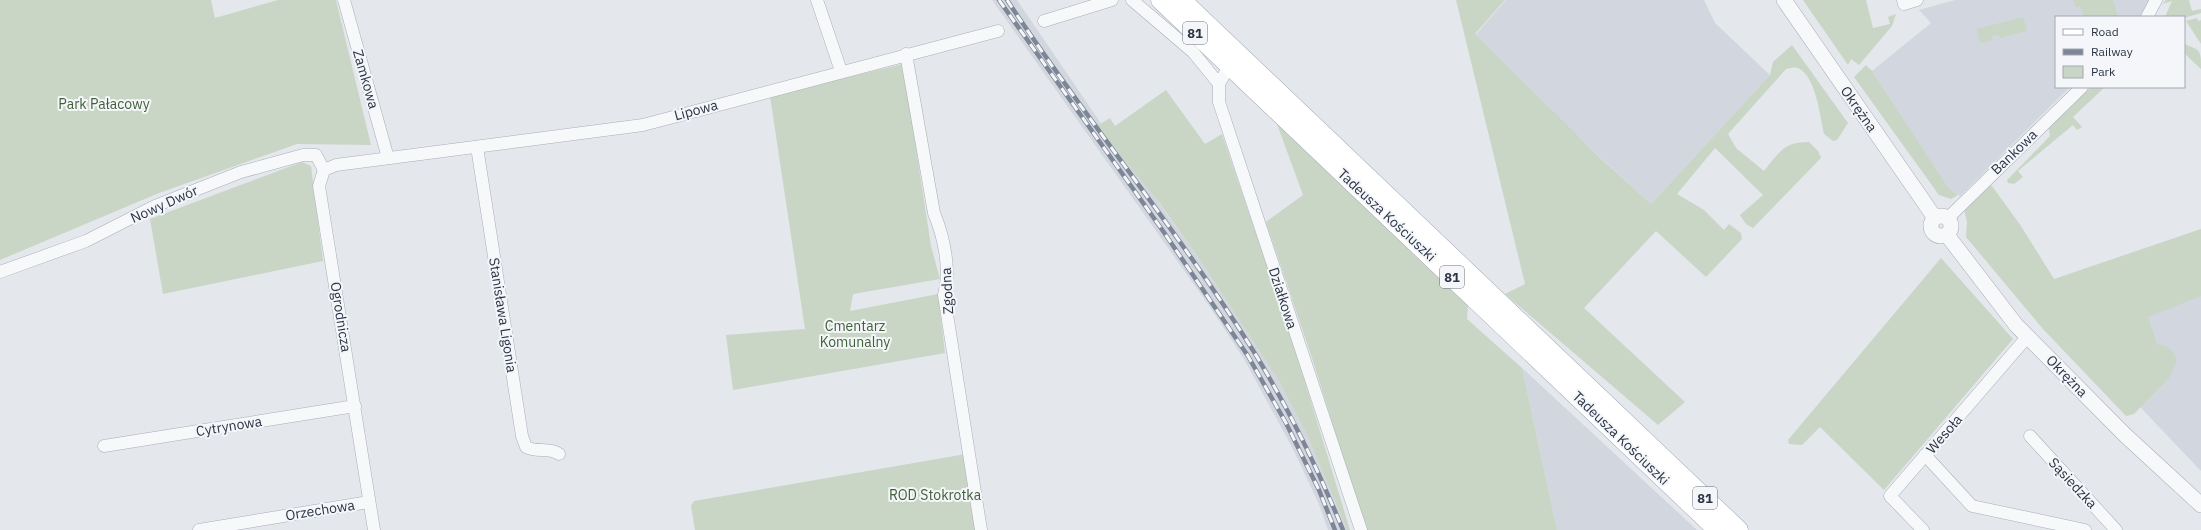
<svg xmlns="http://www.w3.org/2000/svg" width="2201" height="530" font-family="'IBM Plex Sans',sans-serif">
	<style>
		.built { fill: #d2d6de }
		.green { fill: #c9d6c5 }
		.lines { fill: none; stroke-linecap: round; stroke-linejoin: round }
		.minor-casing { stroke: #a9aeb7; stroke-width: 13 }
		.tertiary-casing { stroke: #a9aeb7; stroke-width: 16 }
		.primary-casing { stroke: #a3abb8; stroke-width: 19 }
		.minor { stroke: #f7f8fa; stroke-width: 12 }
		.tertiary { stroke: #f7f8fa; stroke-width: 15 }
		.primary { stroke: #fff; stroke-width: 18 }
		.rail-casing { stroke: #7d8696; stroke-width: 4.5 }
		.rail { stroke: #f4f6f9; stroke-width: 3; stroke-dasharray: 9; stroke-linecap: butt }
		.labels { text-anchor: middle; stroke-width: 4; stroke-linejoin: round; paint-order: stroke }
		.shield { fill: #f4f6f9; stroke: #676e7b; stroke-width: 1 }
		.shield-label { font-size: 13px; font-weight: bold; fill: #2b3445 }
		.street-label { font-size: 14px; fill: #2b3445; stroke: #f4f6f9 }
		.park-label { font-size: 14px; fill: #3f6138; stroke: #f4f6f9 }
	</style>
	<rect width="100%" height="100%" fill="#e4e7ec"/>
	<g class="built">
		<path d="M992,0h25l85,125 94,129 83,127 29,56 39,93h-19l-10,-28 -25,-53 -49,-90 -34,-52z"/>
		<path d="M1506,0h198l11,23 55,52 -119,129 -179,-165z"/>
		<path d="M1955,0h194l-9,17h-84v70h14l-110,109 -12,-9 -76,-116 59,-48 -12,-13z"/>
		<path d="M2201,280v191l-98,-103 36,-65z"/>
		<path d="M1522,368l175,162h-140z"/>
	</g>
	<g class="green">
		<path d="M0,0h211l4,18 63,-18h58l35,145 -74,-1 -138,49 -159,67z"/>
		<path d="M1456,0h49l-30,34 121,120 55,50 119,-129 3,-13 19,-17 56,78 -11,17 -4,1 -9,-7c-4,-18 -8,-58 -26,-66 -3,-1 -8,0 -12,1l-58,65 8,14 28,23c15,-18 19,-29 45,-29l9,9 3,7 -68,70 -7,-4 -6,-9 23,-20 -48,-47 -38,46 27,16 20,20 5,-6 12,9 1,6 -36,38 -50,-46 -72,77 101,94 -27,23 -153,-131 20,-10z"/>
		<path d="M1803,0h63l7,28 17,-4 -2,-7 8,-3 -4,12 -33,39 -8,-6 -3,6z"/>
		<path d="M2073,0h40l5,17h-34l-4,-11 -4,1z"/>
		<path d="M2166,0h23l3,11 9,-2v4l-17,5 -19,-1 7,-16 -10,3z"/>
		<path d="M2023,17l4,14 -27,7 -1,-3 -7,1 1,4 -13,3 -3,-14z"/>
		<path d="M2197,18l1,3 3,-1v24l-15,-23z"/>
		<path d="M2184,44c17,6 17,7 17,25l-17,-16z"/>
		<path d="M903,64l28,182 9,33 -87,15 -3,17 88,-17 7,59 -212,37 -7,-55 79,-6 -35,-233z"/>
		<path d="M1866,65l6,6 76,116 10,8 -7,4 -12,-4 -85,-118z"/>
		<path d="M2091,87h14l-32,30 9,10 -5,3 -4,-5 -55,46 5,6 -9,7 -6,-1 -1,-3 6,-6 37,-38 -1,-8z"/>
		<path d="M1166,90l39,54 17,-10 73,215 55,181h-3l-39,-93 -29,-56 -83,-127 -35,-49 -64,-79 13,-8 5,8z"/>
		<path d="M1277,124l191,180 -1,15 55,49 35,162h-191l-54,-172 -46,-136 37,-27z"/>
		<path d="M302,162l9,4 12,95 -160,33 -13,-75z"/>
		<path d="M1989,186h3l29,40 33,53 147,-50v67l-53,21 9,27c12,2 15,5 20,16l-8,18 -35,36 -8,2 -83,-87 -77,-92 1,-15 -3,-13z"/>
		<path d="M1941,258l72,81 -129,151 -64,-63 -18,18 -13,-1 -1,-4z"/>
		<path d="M966,454l11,76h-282l-4,-24 3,-5z"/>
	</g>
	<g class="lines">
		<g class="minor-casing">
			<g id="minor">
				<path d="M344,0l44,158"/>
				<path d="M817,0l24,71"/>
				<path d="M1132,0l61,52 26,32"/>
				<path d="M1903,0l1,4 13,-4"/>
				<path d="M2147,17l9,-17"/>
				<path d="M1044,21l68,-21"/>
				<path d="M906,54l28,159c10,24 17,57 10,82l37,235"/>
				<path d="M1229,66l-10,18v18l142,428"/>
				<path d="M477,147l45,289 4,11c11,6 22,0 33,7"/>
				<path d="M1948,218l134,-131"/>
				<path d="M0,272l86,-31 69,-35 86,-34 62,-17h13l8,15"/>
				<path d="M2030,436l86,94"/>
				<path d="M104,446l251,-40"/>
				<path d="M1925,455l47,51 113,24"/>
				<path d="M199,530l170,-28"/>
				<path d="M374,530l-55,-344 5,-16 12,-5 307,-40 355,-94"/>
				<path d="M1923,530l-33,-34 138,-160"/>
			</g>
		</g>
		<g class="tertiary-casing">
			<g id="tertiary">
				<path d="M1784,0l151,218"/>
				<circle cx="1941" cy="226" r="10"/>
				<path d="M1947,235l69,90 109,110 76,70"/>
			</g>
		</g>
		<g class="primary-casing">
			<g id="primary">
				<path d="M1160,0l557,530"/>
				<path d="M1182,0l557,530"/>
			</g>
		</g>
		<use href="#minor" class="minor"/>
		<use href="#tertiary" class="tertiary"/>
		<use href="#primary" class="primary"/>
		<g class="rail-casing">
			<g id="rail">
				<path d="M999,0l164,231 85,125 38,67 33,67 16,40"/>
				<path d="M1007,0c79,120 171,230 247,352 35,57 64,117 89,178"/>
			</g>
		</g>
		<use href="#rail" class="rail"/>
	</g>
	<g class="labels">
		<g class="shield">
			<rect x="1183" y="22" width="24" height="22" rx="3"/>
			<rect x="1440" y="266" width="24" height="22" rx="3"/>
			<rect x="1693" y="487" width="24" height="22" rx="3"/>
		</g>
		<g class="shield-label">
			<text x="1195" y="38">81</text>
			<text x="1452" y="282">81</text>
			<text x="1705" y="503">81</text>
		</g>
		<g class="street-label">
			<text transform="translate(366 79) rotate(74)" y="5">Zamkowa</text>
			<text transform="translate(1859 109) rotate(55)" y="5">Okrężna</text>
			<text transform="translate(696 110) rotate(-15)" y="5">Lipowa</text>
			<text transform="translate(2014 152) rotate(-44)" y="5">Bankowa</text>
			<text transform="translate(164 204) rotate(-24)" y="5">Nowy Dwór</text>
			<text transform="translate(1387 215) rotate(43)" y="5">Tadeusza Kościuszki</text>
			<text transform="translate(947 291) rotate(-93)" y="5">Zgodna</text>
			<text transform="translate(1283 298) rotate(72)" y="5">Działkowa</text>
			<text transform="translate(503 315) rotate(81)" y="5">Stanisława Ligonia</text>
			<text transform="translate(341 317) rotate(81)" y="5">Ogrodnicza</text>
			<text transform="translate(2067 376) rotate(46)" y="5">Okrężna</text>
			<text transform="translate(229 426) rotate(-9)" y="5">Cytrynowa</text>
			<text transform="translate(1944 434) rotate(-49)" y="5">Wesoła</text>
			<text transform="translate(1621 438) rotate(44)" y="5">Tadeusza Kościuszki</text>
			<text transform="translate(2073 483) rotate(47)" y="5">Sąsiedzka</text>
			<text transform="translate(320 510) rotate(-9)" y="5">Orzechowa</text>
		</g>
		<g class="park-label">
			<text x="104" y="109">Park Pałacowy</text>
			<text x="855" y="331">Cmentarz<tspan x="855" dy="16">Komunalny</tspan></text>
			<text x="935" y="500">ROD Stokrotka</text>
		</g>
	</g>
	<rect x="2055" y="16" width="130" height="72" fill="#f4f6f9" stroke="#a4a8b1"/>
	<rect x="2063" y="29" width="20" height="6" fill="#ffffff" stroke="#a4a8b1"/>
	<text x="2091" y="36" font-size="12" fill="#2b3445">Road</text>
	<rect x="2063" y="49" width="20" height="6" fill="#7d8696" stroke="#a4a8b1"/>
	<text x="2091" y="56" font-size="12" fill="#2b3445">Railway</text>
	<rect x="2063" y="66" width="20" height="12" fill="#c9d6c5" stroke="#a4a8b1"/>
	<text x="2091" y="76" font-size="12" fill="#2b3445">Park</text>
</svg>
